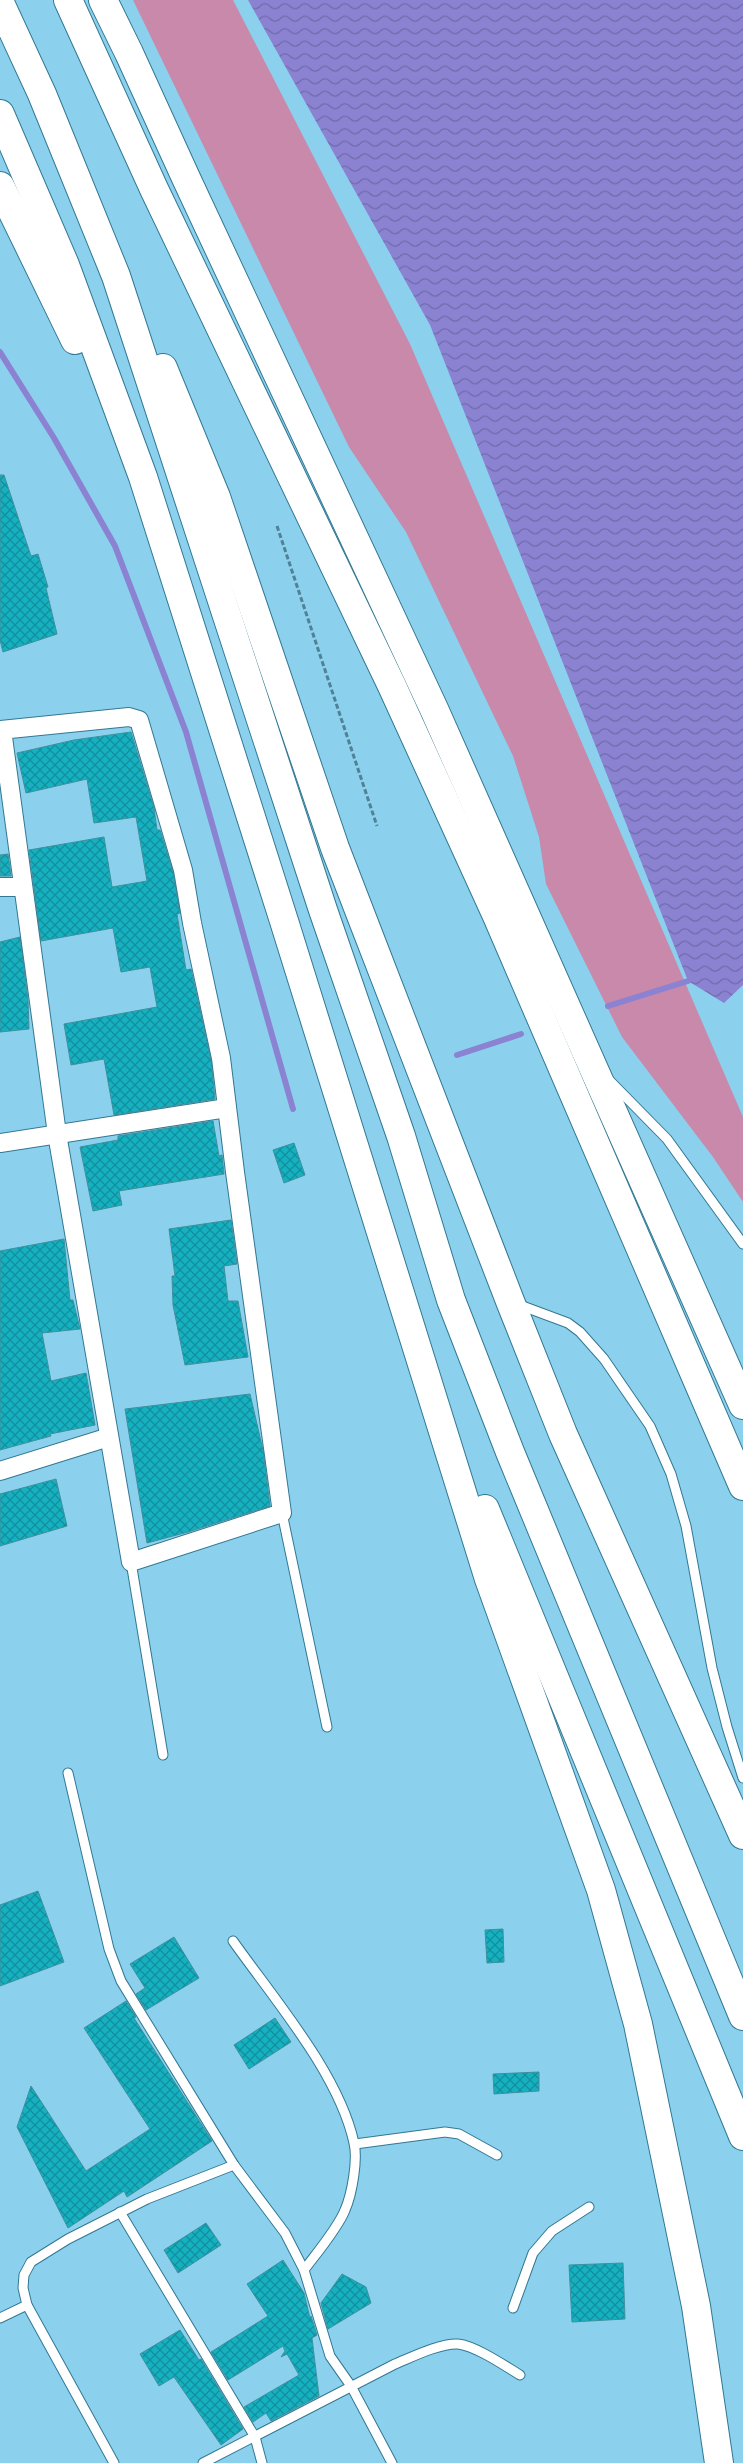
<svg xmlns="http://www.w3.org/2000/svg" width="743" height="2463" font-family="Barlow,sans-serif">
	<style>
		.grass { fill: #c889aa }
		.water { fill: url(#water-waves) }
		.lines { fill: none; stroke-linecap: round; stroke-linejoin: round }
		.stream { stroke: #8b83d2; stroke-width: 6 }
		.building { fill: url(#building-cross-hatch); stroke: #3e919c }
		.service-casing { stroke: #327893; stroke-width: 11 }
		.minor-casing { stroke: #327893; stroke-width: 20 }
		.trunk-casing { stroke: #327893; stroke-width: 30 }
		.motorway-casing { stroke: #327893; stroke-width: 30 }
		.path { stroke: #518195; stroke-width: 3; stroke-dasharray: 5 2.5; stroke-linecap: butt }
		.service { stroke: #fff; stroke-width: 9 }
		.minor { stroke: #fff; stroke-width: 18 }
		.trunk { stroke: #fff; stroke-width: 28 }
		.motorway { stroke: #fff; stroke-width: 28 }
	</style>
	<defs>
		<pattern id="water-waves" width="16" height="10" patternUnits="userSpaceOnUse" patternTransform="scale(1.25)"><rect width="16" height="10" fill="#8b83d2"/><path d="M0 5q4-4 8 0t8 0" fill="none" stroke="#6f6aa9"/></pattern>
		<pattern id="building-cross-hatch" width="8" height="8" patternUnits="userSpaceOnUse" patternTransform="scale(1.25)"><rect width="8" height="8" fill="#16b1c1"/><path d="M0 0l8 8M0 8l8-8" fill="none" stroke="#128f9c"/></pattern>
	</defs>
	<rect width="100%" height="100%" fill="#8bd1ee"/>
	<path class="grass" d="M133,0h100l177,344 333,773v85l-30,-45 -91,-120 -76,-153 -7,-47 -26,-81 -107,-224 -57,-85z"/>
	<path class="water" d="M248,0h495v985l-19,18 -36,-22 -258,-656z"/>
	<g class="lines">
		<g class="stream">
			<path d="M0,352l54,86 61,108 71,186 107,377"/>
			<path d="M608,1006l80,-25"/>
			<path d="M457,1055l64,-21"/>
		</g>
	</g>
	<g class="building">
		<path d="M0,475h4l27,81 7,-2 10,33 -2,1 11,46 -54,18 -3,-12z"/>
		<path d="M131,732l23,76 3,22h3l13,42 7,41 -3,1 9,56 5,-1 20,91 4,39 -101,16 -10,-56 -33,6 -7,-41 93,-17 -7,-40 -29,5 -8,-44 -72,13 -12,-91 75,-13 8,50 35,-6 -11,-64 -42,6 -7,-44 -61,14 -9,-40 57,-13z"/>
		<path d="M8,854l3,22h-11v-21z"/>
		<path d="M20,937l8,63 1,29 -29,3v-90z"/>
		<path d="M213,1121l6,35 3,-1 2,19 -105,17 3,14 -29,6 -13,-64 38,-7v-4z"/>
		<path d="M294,1143l11,32 -21,8 -11,-33z"/>
		<path d="M231,1220l6,44 -13,2 4,35h10l10,56 -63,8 -12,-60 -1,-29h3l-6,-47z"/>
		<path d="M64,1239l6,61h3l7,29 -38,4 9,48 35,-8 9,52 -45,9 1,2 -51,14v-199z"/>
		<path d="M250,1394l13,56 7,56 -82,26 -41,11 -22,-134z"/>
		<path d="M56,1479l11,47 -67,20v-52z"/>
		<path d="M38,1891l26,71 -64,24v-81z"/>
		<path d="M503,1929l1,33 -17,1 -2,-33z"/>
		<path d="M174,1937l25,41 -53,32 -10,-16 9,-6 -15,-24z"/>
		<path d="M126,2001l10,16 -2,1 78,123 -85,56 -3,-6 -56,37 -51,-101 14,-41 55,85 64,-42 -66,-101z"/>
		<path d="M275,2018l16,24 -42,27 -15,-24z"/>
		<path d="M539,2072v19l-45,3 -1,-20z"/>
		<path d="M206,2223l15,22 -43,28 -14,-23z"/>
		<path d="M283,2260l21,33 6,25 1,-2 6,19 -5,3 7,58 -48,25 -5,-8 -13,9 -9,-15 55,-32 -12,-21 -6,3 4,-6 -2,-5 -55,34 -17,-28 57,-36 -21,-32z"/>
		<path d="M623,2263l2,56 -53,3 -3,-57z"/>
		<path d="M342,2274l24,13 5,16 -43,26 -7,-26z"/>
		<path d="M180,2330l19,30 2,-1 42,70 -22,16 -47,-68 -15,9 -19,-32z"/>
	</g>
	<g class="lines">
		<g class="service-casing">
			<g id="service">
				<path d="M610,1081l57,58 76,105"/>
				<path d="M517,1304l51,19 12,9 24,27 46,67 21,48 15,52 26,142 15,59 16,51"/>
				<path d="M282,1513l45,214"/>
				<path d="M131,1562l32,193"/>
				<path d="M68,1773l41,176 12,32 113,184 51,68 19,37 26,86 21,30 41,77"/>
				<path d="M233,1941c41,58 106,133 121,202 4,17 -2,51 -9,67 -7,18 -29,44 -41,60"/>
				<path d="M355,2144l90,-12 14,2 38,21"/>
				<path d="M120,2212l135,225 7,26"/>
				<path d="M27,2305l87,158"/>
				<path d="M513,2308l20,-55 19,-22 37,-24"/>
				<path d="M0,2318l27,-13 -4,-17 1,-13 7,-13 37,-23 79,-40 87,-34"/>
				<path d="M203,2463l192,-99c17,-7 45,-21 63,-20 18,2 47,22 62,31"/>
			</g>
		</g>
		<g class="minor-casing">
			<g id="minor">
				<path d="M0,730l129,-13 10,3 44,150 9,53 29,135 14,114 47,341 -151,49 -74,-428 -55,-404"/>
				<path d="M0,887h22"/>
				<path d="M0,1143l227,-35"/>
				<path d="M0,1471l109,-34"/>
			</g>
		</g>
		<g class="trunk-casing">
			<g id="trunk">
				<path d="M68,0l86,189 238,497 105,230 246,570"/>
				<path d="M103,0l26,53 57,125 248,531 309,696"/>
			</g>
		</g>
		<g class="motorway-casing">
			<g id="motorway">
				<path d="M0,3l42,91 74,182 207,634 78,226 50,164 59,152 233,564"/>
				<path d="M0,114l65,151 78,212 141,444 205,658 112,311 37,134 58,282 23,157"/>
				<path d="M0,186l75,154"/>
				<path d="M163,368l53,129 119,351 175,453 53,133 180,401"/>
				<path d="M485,1509l258,627"/>
			</g>
		</g>
		<path class="path" d="M277,526l100,300"/>
		<use href="#service" class="service"/>
		<use href="#minor" class="minor"/>
		<use href="#trunk" class="trunk"/>
		<use href="#motorway" class="motorway"/>
	</g>
</svg>
